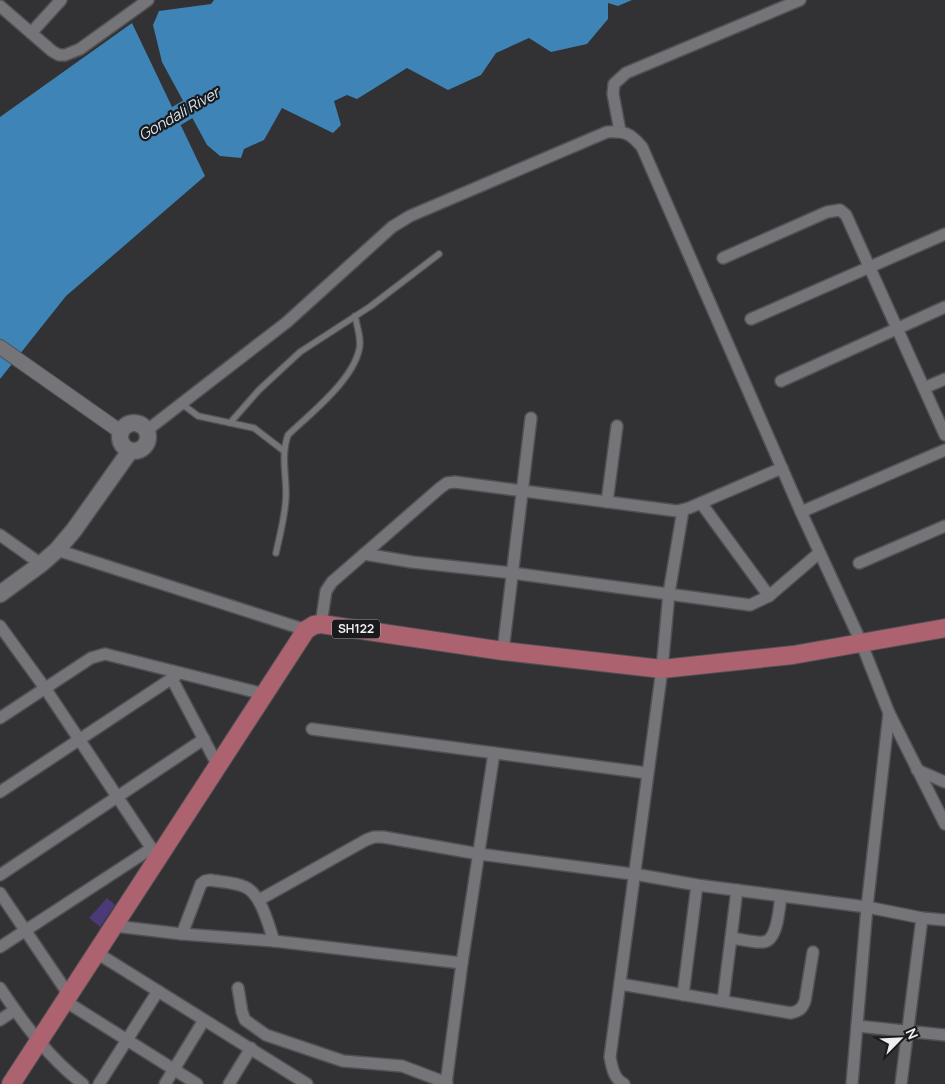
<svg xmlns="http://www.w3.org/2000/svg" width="945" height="1084" font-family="Manrope,sans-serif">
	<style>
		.water { fill: #3e84b6 }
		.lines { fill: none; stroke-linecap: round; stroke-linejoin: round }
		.river { stroke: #3e84b6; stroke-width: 20 }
		.building { fill: #4c3978 }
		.service-casing { stroke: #515053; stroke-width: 8 }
		.minor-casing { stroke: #515053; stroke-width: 14 }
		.tertiary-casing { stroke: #515053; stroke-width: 16 }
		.secondary-casing { stroke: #515053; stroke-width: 19 }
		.primary-casing { stroke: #515053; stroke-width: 20 }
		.service { stroke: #757478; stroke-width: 5.5 }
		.minor { stroke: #757478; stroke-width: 11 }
		.tertiary { stroke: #757478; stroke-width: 14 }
		.secondary { stroke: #757478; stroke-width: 16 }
		.primary { stroke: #ad6270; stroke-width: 18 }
		.labels { text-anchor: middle; stroke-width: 4.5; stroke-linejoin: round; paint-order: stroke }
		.shield { fill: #1a191b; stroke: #aeadaf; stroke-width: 1 }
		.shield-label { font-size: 12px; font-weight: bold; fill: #eeedef }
		.water-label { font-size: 15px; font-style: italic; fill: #d4e5f3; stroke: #1a191b }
	</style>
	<rect width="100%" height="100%" fill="#323134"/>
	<g class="water">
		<path d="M214,0h418l-14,6 -10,-3v16l-21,25 -36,8 -22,-14 -33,15 -15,22 -33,15 -41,-22 -50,31 -10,-4 -13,6 7,24 -8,8 -51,-25 -18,32 -20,9 -3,9 -21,-2 -13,-11 -45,-83 -9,-37 6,-14 52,-7z"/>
		<path d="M132,23l73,153 -139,120 -66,83v-262z"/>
	</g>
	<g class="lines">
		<path class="river" d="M153,130l57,-34"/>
	</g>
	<path class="building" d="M107,898l8,7 -15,22 -11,-9z"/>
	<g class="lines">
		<g class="service-casing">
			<g id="service">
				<path d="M182,404l16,12 56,12 30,23"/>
				<path d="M230,423l29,-33 41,-38 71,-46 68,-52"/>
				<path d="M276,553c4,-19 10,-40 10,-59 0,-20 -5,-40 2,-59 23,-22 64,-54 71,-85 3,-10 -2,-23 -4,-34"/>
			</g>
		</g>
		<g class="minor-casing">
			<g id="minor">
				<path d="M0,6l52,45 7,4h6l15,-6 68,-49"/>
				<path d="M31,33l30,-33"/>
				<path d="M620,131l-7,-37 1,-10 12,-11 174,-73"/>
				<path d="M723,258l104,-46 13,-2 6,5 99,220"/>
				<path d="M751,319l194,-85"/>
				<path d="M781,381l164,-74"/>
				<path d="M924,388l21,-9"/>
				<path d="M146,431l141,-109 105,-95 18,-11 197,-84c18,-1 23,1 35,15l159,365 60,130 28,71 56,111"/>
				<path d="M607,502l10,-76"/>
				<path d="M701,503l68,93"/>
				<path d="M801,512l144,-62"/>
				<path d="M0,535l41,29"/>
				<path d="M57,550l249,80"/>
				<path d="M364,554l48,8 100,11 238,32 19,-9 50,-43"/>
				<path d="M859,563l86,-37"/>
				<path d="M321,624l5,-33 6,-9 108,-94 7,-5 8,-1 222,29 12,-3 93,-40"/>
				<path d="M0,626l45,62 113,170"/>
				<path d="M503,651l28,-233"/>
				<path d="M172,679l46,87"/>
				<path d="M0,718l91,-60 14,-4 159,40"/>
				<path d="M312,729l335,44"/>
				<path d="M917,770l28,12"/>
				<path d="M0,792l180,-119"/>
				<path d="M0,875l204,-136"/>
				<path d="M0,893l69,102"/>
				<path d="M259,900l107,-60 8,-3h9l96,17 161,21 57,10 170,22 55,11 23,2"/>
				<path d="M115,926l67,8 92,7 188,22"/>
				<path d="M182,934l19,-50 4,-3 5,-1c11,2 25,2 35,7 16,6 24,40 29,54"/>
				<path d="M731,938c10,1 23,5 32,4 15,-1 16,-34 18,-46"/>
				<path d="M0,947l152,-99"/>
				<path d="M97,953l210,131"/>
				<path d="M620,984l171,29c8,-2 11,-4 14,-12l8,-49"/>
				<path d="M0,988c24,36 49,70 83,96"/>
				<path d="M238,988l4,24 3,8 21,15 77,26 59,5 45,17"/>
				<path d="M683,995l14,-110"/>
				<path d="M65,1001l132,83"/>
				<path d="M723,1001l14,-111"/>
				<path d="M0,1020l15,-10"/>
				<path d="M857,1026l88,9"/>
				<path d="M99,1084l59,-93"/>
				<path d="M165,1084l39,-64"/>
				<path d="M229,1084l22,-36"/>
				<path d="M446,1084l16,-121 32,-210"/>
				<path d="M624,1084c-10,-5 -12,-16 -14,-27l52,-388 7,-76 14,-83"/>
				<path d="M852,1084l15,-177 22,-194"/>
				<path d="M901,1084l21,-166"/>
			</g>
		</g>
		<g class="tertiary-casing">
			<path id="tertiary" d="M0,347l121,85"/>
		</g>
		<g class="secondary-casing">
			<g id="secondary">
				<circle cx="134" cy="437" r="14"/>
				<path d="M0,594l41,-30 16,-14 17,-20 56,-79"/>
			</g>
		</g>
		<g class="primary-casing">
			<path id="primary" d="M11,1084l295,-454 8,-5 7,-1 182,27 159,18 131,-14 152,-27"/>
		</g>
		<use href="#service" class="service"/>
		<use href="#minor" class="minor"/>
		<use href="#tertiary" class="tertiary"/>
		<use href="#secondary" class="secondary"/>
		<use href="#primary" class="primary"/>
	</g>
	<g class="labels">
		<rect class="shield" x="332" y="619.5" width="48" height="19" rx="4"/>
		<g class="shield-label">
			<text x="356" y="633">SH122</text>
		</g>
		<g class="water-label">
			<text transform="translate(179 114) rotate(-30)" y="5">Gondali River</text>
		</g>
	</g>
	<g transform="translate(900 1039) rotate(66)" stroke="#1a191b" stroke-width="4" paint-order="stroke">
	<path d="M0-4L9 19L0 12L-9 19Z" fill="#eeedef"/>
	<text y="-8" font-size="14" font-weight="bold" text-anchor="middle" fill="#eeedef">N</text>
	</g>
</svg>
